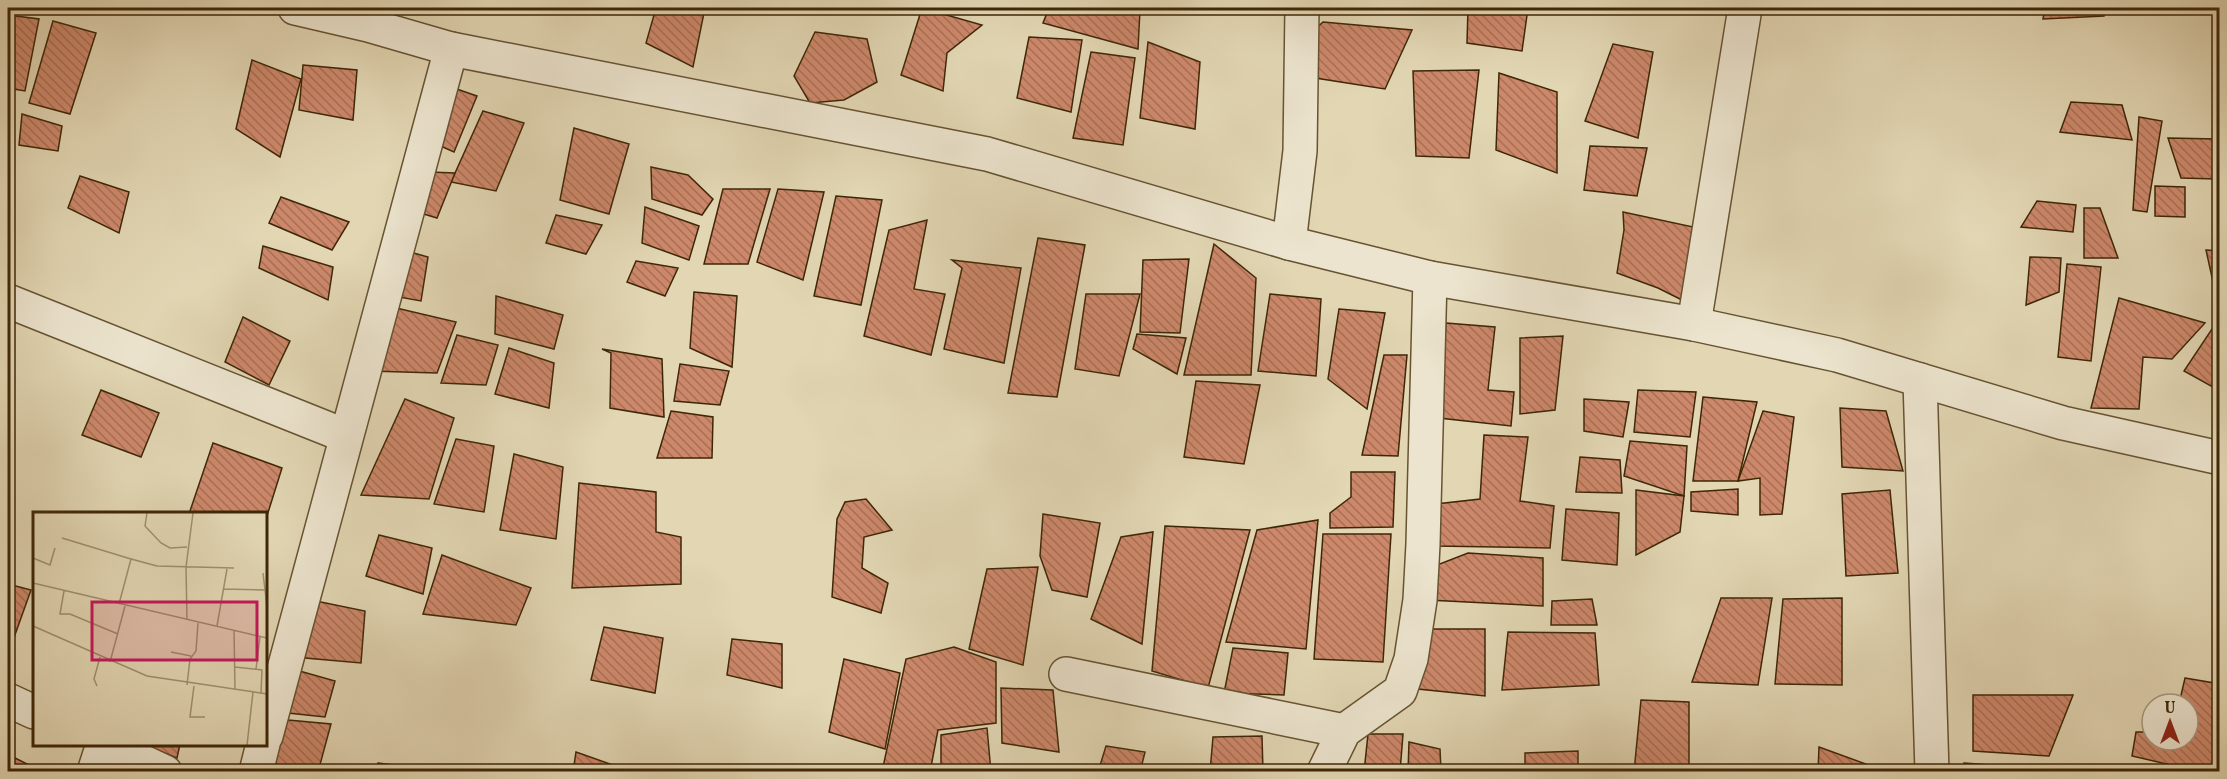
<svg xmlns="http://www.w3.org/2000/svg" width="2227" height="779" font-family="Vollkorn,serif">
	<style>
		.building { fill: url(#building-back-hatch); stroke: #3e2707; stroke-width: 1.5 }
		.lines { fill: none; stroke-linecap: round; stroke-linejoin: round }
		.street-casing { stroke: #675332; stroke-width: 36 }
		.street { stroke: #ece4ce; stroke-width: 33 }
		.inset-road { fill: none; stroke: #a0906e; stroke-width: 1.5 }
		.view { fill: #c2185b; fill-opacity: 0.15; stroke: #c2185b; stroke-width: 3 }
		.inset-edge { fill: none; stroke: #3e2707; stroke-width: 3 }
	</style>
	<defs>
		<pattern id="building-back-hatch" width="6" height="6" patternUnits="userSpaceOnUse" patternTransform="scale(1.5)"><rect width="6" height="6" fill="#cd886b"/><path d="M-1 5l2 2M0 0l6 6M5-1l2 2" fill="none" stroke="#a86f56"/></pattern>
	</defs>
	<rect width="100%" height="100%" fill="#e2d6b3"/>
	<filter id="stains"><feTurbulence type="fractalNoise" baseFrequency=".00333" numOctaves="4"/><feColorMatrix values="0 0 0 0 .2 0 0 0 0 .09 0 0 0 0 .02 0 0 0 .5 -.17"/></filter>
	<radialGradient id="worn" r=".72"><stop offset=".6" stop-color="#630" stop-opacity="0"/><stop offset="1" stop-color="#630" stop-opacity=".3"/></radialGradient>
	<g class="building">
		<path d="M656,8h49l-12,59 -47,-24z"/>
		<path d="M922,8l60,17 -35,28 -4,38 -42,-16z"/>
		<path d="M1049,8h68l23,2 -2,39 -95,-26z"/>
		<path d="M1353,8h41l-1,6z"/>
		<path d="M1468,8h60l-6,43 -55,-8z"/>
		<path d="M2045,8h59v8l-61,3z"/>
		<path d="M8,15l31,4 -14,72 -17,-3z"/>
		<path d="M53,21l43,12 -26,81 -41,-11z"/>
		<path d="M1323,22l89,8 -27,59 -76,-12 -8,-35z"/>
		<path d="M815,32l52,7 10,43 -33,18 -34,3 -16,-27z"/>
		<path d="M1029,37l53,3 -11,72 -54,-14z"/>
		<path d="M1148,42l52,20 -5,67 -55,-11z"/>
		<path d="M1613,44l40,8 -15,86 -53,-17z"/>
		<path d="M1091,52l44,6 -12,87 -50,-7z"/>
		<path d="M252,60l49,19 -21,78 -44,-28z"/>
		<path d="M303,65l54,5 -4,50 -54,-10z"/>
		<path d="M1479,70l-10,88 -53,-2 -3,-85z"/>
		<path d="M1499,73l58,19v81l-61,-23z"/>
		<path d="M448,86l29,10 -23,56 -18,-8z"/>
		<path d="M2071,102l51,3 10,35 -72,-8z"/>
		<path d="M483,111l41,12 -28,68 -45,-9z"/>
		<path d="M22,114l40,12 -4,25 -39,-6z"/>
		<path d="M2139,117l23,4 -15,91 -14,-2z"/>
		<path d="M574,128l55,16 -20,70 -49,-14z"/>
		<path d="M2168,138l49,1 -1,40 -35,-1z"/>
		<path d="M1590,146l57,2 -10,48 -53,-6z"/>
		<path d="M651,167l37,8 25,24 -11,16 -50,-16z"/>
		<path d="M429,172l26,1 -18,45 -20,-6z"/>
		<path d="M80,176l49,16 -10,41 -51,-25z"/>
		<path d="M2155,186l30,1v30l-30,-1z"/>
		<path d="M723,189h47l-22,75h-44z"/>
		<path d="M778,189l46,3 -21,88 -46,-18z"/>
		<path d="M836,196l46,4 -21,105 -47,-9z"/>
		<path d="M281,197l68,25 -17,28 -63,-27z"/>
		<path d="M2037,201l39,4 -3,27 -52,-5z"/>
		<path d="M645,207l54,19 -10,34 -47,-17z"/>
		<path d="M2084,208h16l18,50h-34z"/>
		<path d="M1623,212l75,16 -6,77 -34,-17 -41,-15 7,-43z"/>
		<path d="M556,215l46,10 -16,29 -40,-11z"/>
		<path d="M927,220l-13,69 31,5 -14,61 -67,-19 25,-106z"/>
		<path d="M1038,238l47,7 -28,152 -49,-4z"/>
		<path d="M1214,244l42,34 -5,97h-67z"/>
		<path d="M263,246l70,21 -5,33 -69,-32z"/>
		<path d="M2206,250l14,1v34l-7,-3z"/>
		<path d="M410,252l18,5 -7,44 -28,-5z"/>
		<path d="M2030,257l31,1 -2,34 -33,13z"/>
		<path d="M1189,259l-9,74 -40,-1 3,-72z"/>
		<path d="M952,260l69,8 -17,95 -60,-14 18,-81z"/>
		<path d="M636,261l42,7 -13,28 -38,-14z"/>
		<path d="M2067,264l34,3 -10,94 -33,-4z"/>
		<path d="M694,292l43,4 -5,71 -42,-19z"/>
		<path d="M1086,294h54l-21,82 -44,-7z"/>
		<path d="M1270,294l51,5 -5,77 -58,-5z"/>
		<path d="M496,296l67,19 -9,34 -59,-15z"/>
		<path d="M2119,298l86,25 -33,36 -29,-2 -4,52 -48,-1z"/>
		<path d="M392,307l64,15 -19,51 -67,-2z"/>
		<path d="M1339,309l46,4 -18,96 -39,-30z"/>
		<path d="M243,317l47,24 -21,44 -44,-23z"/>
		<path d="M2220,317v74l-36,-20z"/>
		<path d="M1446,323l49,4 -7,63 26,2 -3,34 -72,-8z"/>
		<path d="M1137,334l49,4 -9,36 -44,-25z"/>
		<path d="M457,335l41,10 -12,40 -45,-2z"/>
		<path d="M1563,336l-8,74 -35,4v-76z"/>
		<path d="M509,348l45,15 -5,45 -54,-14z"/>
		<path d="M602,349l60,10 2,58 -54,-9 1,-55z"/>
		<path d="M1384,355h23l-9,101 -36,-1z"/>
		<path d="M680,364l49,7 -9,34 -46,-4z"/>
		<path d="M1196,381l64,4 -16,79 -60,-7z"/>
		<path d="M101,390l58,23 -18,44 -59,-22z"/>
		<path d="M1638,390l58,2 -6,45 -56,-5z"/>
		<path d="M1703,397l54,5 -19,79h-45z"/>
		<path d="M405,399l49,19 -25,81 -68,-4z"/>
		<path d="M1584,399l45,3 -6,35 -39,-6z"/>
		<path d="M1840,408l46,3 17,60 -61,-4z"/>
		<path d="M671,411l42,6 -1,41h-55z"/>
		<path d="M1763,411l31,6 -12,97 -22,1v-37l-22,3z"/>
		<path d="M1484,435l44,2 -8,64 34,5 -4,42 -114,-2v-42l44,-5z"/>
		<path d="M456,439l38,7 -10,66 -50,-8z"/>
		<path d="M1630,441l57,5 -3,50 -60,-20z"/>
		<path d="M213,443l69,25 -16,51v-5h-77z"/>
		<path d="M514,454l49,13 -7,72 -56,-9z"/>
		<path d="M1580,457l40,3 2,33 -46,-1z"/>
		<path d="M1351,472h44l-2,55 -63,1v-15l21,-16z"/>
		<path d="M579,483l77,9v40l25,5v47l-109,4z"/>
		<path d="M1738,489v26l-47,-4v-19z"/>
		<path d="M1636,490l48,6 -4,36 -44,23z"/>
		<path d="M1890,490l8,83 -52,3 -4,-82z"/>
		<path d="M866,499l26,31 -28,7 -2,31 26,15 -7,30 -49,-16 5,-78 8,-17z"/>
		<path d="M1566,509l53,4 -2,52 -55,-5z"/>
		<path d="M1043,514l57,9 -13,74 -35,-7 -12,-34z"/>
		<path d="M1318,520l-12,129 -80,-7 31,-112z"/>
		<path d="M1165,526l85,4 -42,158 -56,-17z"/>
		<path d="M1153,532l-11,112 -51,-25 30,-82z"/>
		<path d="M1323,534h68l-8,128 -69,-3z"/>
		<path d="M379,535l53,13 -9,46 -57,-18z"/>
		<path d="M1468,553l75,5v48l-115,-6 9,-35z"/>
		<path d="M442,555l89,33 -15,37 -93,-11z"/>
		<path d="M1038,567l-15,98 -54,-16 18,-80z"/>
		<path d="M8,584l23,6 -20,56h-3z"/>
		<path d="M1721,598h51l-14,87 -66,-3z"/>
		<path d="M1842,598v87l-67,-1 8,-85z"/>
		<path d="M1592,599l5,26h-46l1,-24z"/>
		<path d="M311,600l54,11 -4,52 -67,-6z"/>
		<path d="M604,627l59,11 -8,55 -64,-13z"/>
		<path d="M1431,629h54v67l-67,-7z"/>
		<path d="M1508,632l87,1 4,52 -97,5z"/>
		<path d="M732,639l50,5v44l-55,-13z"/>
		<path d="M954,647l42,15v61l-58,7 -8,42h-48l24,-113z"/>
		<path d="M1233,648l55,5 -4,42 -60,-2z"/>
		<path d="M844,659l56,14 -15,76 -56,-17z"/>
		<path d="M296,670l39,11 -10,36 -46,-5z"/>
		<path d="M2185,678l35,6v70l-4,18h-15l-69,-16 4,-24h16v8h36v-36h-9z"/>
		<path d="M1001,688l52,2 6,62 -57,-9z"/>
		<path d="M1973,695h100l-24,61 -76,-5z"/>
		<path d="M1641,700l48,2v70h-55z"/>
		<path d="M277,719l54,5 -13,48h-55z"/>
		<path d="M987,728l4,44h-50v-37z"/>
		<path d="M1368,734h35l-3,38h-36z"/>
		<path d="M1262,736l1,36h-53l3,-35z"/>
		<path d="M1409,742l31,7 1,23h-33z"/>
		<path d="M142,744h38l-3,14z"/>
		<path d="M1106,746l39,6 -5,20h-42z"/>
		<path d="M1819,747l66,24v1h-67z"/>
		<path d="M1578,751v21h-53v-19z"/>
		<path d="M576,752l51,18v2h-54z"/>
		<path d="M15,758l28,14h-33z"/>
		<path d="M378,763l47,6 -1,3h-50z"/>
		<path d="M1964,763l80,6v3h-80z"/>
		<path d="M1457,765l63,5v2h-64z"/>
	</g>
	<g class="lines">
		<g class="street-casing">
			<g id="street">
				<path d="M295,8l73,17 83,24 536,105 302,89 141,35 264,46 143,31 226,68 157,35"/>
				<path d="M1289,243l11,-92 2,-143"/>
				<path d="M8,301l338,135"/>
				<path d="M1694,324l51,-316"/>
				<path d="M1920,380l12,392"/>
				<path d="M1066,674l278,57"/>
				<path d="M8,700l26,12"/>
				<path d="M266,736l185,-687"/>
				<path d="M105,744l60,28"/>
				<path d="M94,772l9,-28"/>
				<path d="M256,772l7,-28"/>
				<path d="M1324,772l20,-41 56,-40 11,-32 9,-59 3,-56 7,-266"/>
			</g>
		</g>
		<use href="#street" class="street"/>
	</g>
	<g transform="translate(33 512)">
		<rect width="234" height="234" fill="#e2d6b3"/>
		<path class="inset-road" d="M114,1l-2,13 16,17 9,5 17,-1M29,26l69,21M0,46l17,7 5,-17M230,61l4,34M0,71l234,55M190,77l42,1M31,79l-4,23h10l48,20M86,92l12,-45 26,7 77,2M154,108l-1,-53 7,-54M0,114l114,50 120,18M184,114l10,-57M201,118l1,60M138,140l20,4M77,150l15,-56M202,155l27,3 -1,23M223,157l4,-32M154,173l3,-26 6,-8 2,-28M64,174l-3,-7 6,-22M161,174l-4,31h15M214,233l6,-53"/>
		<path class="view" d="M59,90h165v58h-165z"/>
		<rect width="234" height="234" class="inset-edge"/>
	</g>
	<rect width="2227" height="779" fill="none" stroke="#e2d6b3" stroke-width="30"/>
	<rect x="9" y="9" width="2209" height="761" fill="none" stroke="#3e2707" stroke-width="3"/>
	<rect x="15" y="15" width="2197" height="749" fill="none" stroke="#3e2707" stroke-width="1.5"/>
	<g transform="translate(2170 722)"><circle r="28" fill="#ece4ce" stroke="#a6987e" stroke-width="1.5"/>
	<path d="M0-4.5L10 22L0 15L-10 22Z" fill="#8f2418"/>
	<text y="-9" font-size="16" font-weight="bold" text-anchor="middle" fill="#3e2707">U</text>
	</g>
	<rect width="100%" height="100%" filter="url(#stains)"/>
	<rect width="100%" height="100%" fill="url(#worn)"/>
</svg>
